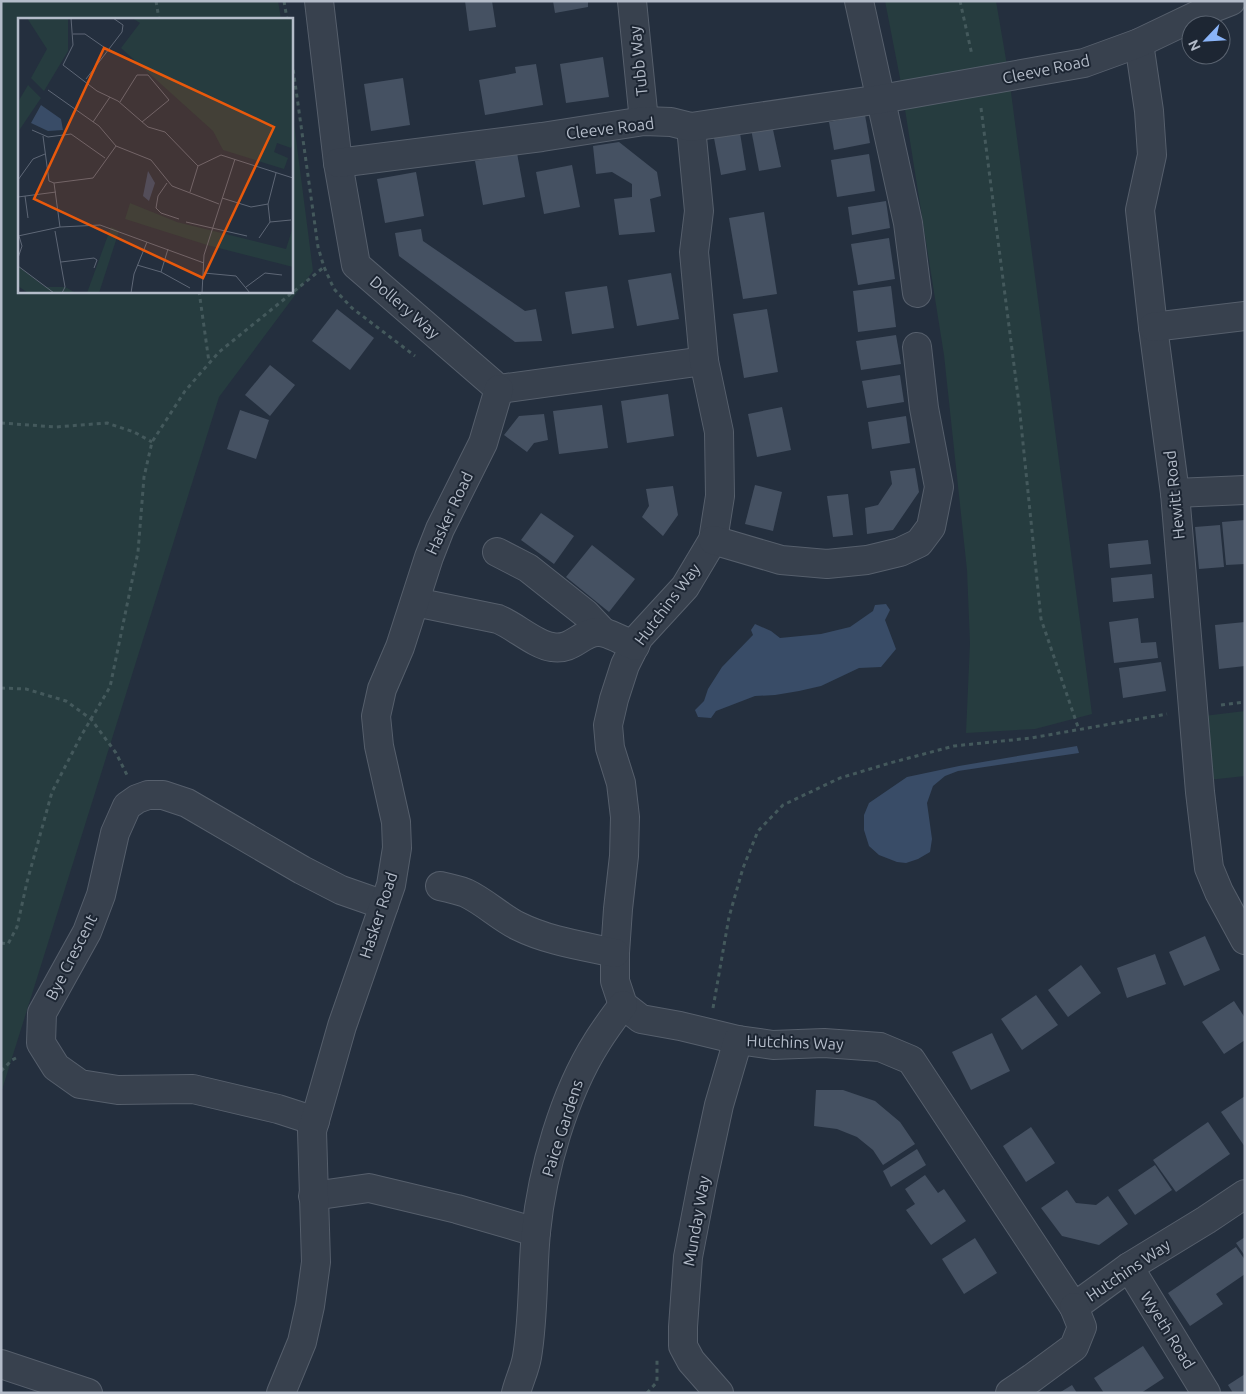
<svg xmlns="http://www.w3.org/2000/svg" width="1246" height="1394" font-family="Ubuntu,sans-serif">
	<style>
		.green { fill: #263c3f }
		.water { fill: #394c67 }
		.building { fill: #455162 }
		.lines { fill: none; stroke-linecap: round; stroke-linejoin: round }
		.minor-casing { stroke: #565f6c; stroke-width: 30 }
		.path { stroke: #44595c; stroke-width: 3; stroke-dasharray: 4 4; stroke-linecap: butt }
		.minor { stroke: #38414e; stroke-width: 28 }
		.labels { text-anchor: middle; stroke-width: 4; stroke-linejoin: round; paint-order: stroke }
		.street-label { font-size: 16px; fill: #b4bcc9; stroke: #1d2633 }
		.inset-road { fill: none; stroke: #5e6776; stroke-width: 1 }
		.view { fill: #e8590c; fill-opacity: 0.15; stroke: #e8590c; stroke-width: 2.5 }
		.inset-edge { fill: none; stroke: #b4bcc9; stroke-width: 2.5 }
	</style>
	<rect width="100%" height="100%" fill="#242f3e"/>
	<g class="green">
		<path d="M1,1h277l3,18h-262v272h272v-191l22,171 -94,126 -218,696z"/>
		<path d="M885,1h111l13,76 83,637 -57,15 -69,4 4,-90 -3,-73 -23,-215 -44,-277z"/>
		<path d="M1245,711v65l-55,6 -3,-64z"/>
	</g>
	<g class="water">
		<path d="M886,604l4,6 -5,10 11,29 -15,18 -22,1 -38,18 -22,5 -24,4 -20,1 -39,15 -5,7 -13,-1 -3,-7 9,-9 4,-12 14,-22 31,-32 -2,-5 4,-6 16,7 9,7 41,-4 29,-7 23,-16 2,-6z"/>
		<path d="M1077,746l2,7 -121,18 -13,5 -12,10 -6,17 5,36 -2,13 -12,7 -12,4 -9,-1 -18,-7 -10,-9 -5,-16v-15l5,-12 38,-26 52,-11z"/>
	</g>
	<g class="building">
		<path d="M465,1h27l4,26 -27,4z"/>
		<path d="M553,1h35v6l-33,6z"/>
		<path d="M603,57l6,40 -43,6 -6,-39z"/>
		<path d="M536,64l7,41 -58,10 -6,-35 37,-7 -1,-6z"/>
		<path d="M403,78l7,47 -39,6 -7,-47z"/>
		<path d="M865,115l5,28 -36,7 -5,-28z"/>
		<path d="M772,125l9,42 -22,4 -8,-42z"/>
		<path d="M740,133l6,37 -25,5 -7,-37z"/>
		<path d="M619,142l38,30 4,24 -11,3 5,33 -36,3 -5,-36 18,-2v-13l-20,-12 -16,2 -3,-28z"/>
		<path d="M517,153l8,44 -42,8 -8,-44z"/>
		<path d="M869,154l6,37 -38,6 -6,-37z"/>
		<path d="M572,165l8,42 -36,7 -8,-42z"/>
		<path d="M416,172l8,44 -39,7 -8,-44z"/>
		<path d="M886,201l4,27 -38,7 -4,-28z"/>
		<path d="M764,212l13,82 -34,5 -14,-81z"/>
		<path d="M421,229l2,12 102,70 11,-2 6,32 -27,1 -116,-86 -4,-23z"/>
		<path d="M889,238l6,41 -37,6 -7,-41z"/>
		<path d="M671,273l8,46 -42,7 -9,-46z"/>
		<path d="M607,286l7,42 -42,6 -7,-42z"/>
		<path d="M891,286l5,41 -38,5 -5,-41z"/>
		<path d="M337,309l37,29 -24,32 -38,-29z"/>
		<path d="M767,309l11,63 -34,6 -11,-64z"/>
		<path d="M896,335l5,29 -40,6 -5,-29z"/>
		<path d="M270,365l25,20 -25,31 -25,-21z"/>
		<path d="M900,375l4,27 -37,6 -5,-27z"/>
		<path d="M668,394l6,42 -47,7 -6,-42z"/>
		<path d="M602,405l6,43 -49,6 -6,-43z"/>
		<path d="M782,407l9,43 -34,7 -9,-43z"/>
		<path d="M240,410l29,10 -13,39 -29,-10z"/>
		<path d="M544,414l4,26 -14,3 -7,9 -23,-17 15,-19z"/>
		<path d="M906,416l4,27 -38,6 -4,-27z"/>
		<path d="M915,468l4,24 -26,38 -26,4 -2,-26 13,-3 14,-21 -2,-13z"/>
		<path d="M755,485l27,7 -9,39 -28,-7z"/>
		<path d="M673,486l5,29 -15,21 -21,-19 7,-11 -3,-17z"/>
		<path d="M848,494l5,41 -20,2 -6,-41z"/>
		<path d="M541,513l33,23 -20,28 -33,-24z"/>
		<path d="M1245,520v44l-19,1 -4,-43z"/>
		<path d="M1220,525l4,42 -25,2 -4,-42z"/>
		<path d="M1148,540l3,24 -41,4 -2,-24z"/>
		<path d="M592,545l43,34 -26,33 -43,-35z"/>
		<path d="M1152,574l2,24 -41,4 -2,-24z"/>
		<path d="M1138,618l3,25 15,-1 2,16 -44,5 -5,-41z"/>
		<path d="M1245,622v44l-26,3 -4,-44z"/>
		<path d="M1161,662l5,29 -43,7 -4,-30z"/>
		<path d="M1205,936l15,34 -36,16 -15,-34z"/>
		<path d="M1155,954l11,30 -39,14 -10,-30z"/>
		<path d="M1081,965l20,28 -33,24 -20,-27z"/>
		<path d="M1036,995l22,30 -36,25 -21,-31z"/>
		<path d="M1234,1001l11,17v22l-21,14 -22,-32z"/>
		<path d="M992,1033l18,38 -39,19 -19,-38z"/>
		<path d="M816,1090h27l32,11 25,21 15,22 -32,21 -10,-15 -16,-13 -20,-8 -23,-3z"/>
		<path d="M1245,1096v51l-24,-35z"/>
		<path d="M1208,1122l22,32 -54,38 -23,-32z"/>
		<path d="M1031,1127l24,36 -29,19 -23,-36z"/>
		<path d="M917,1149l9,16 -35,22 -8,-16z"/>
		<path d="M1155,1165l17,25 -37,25 -17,-25z"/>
		<path d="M925,1175l13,18 6,-4 22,32 -35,24 -25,-35 9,-6 -10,-15z"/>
		<path d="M1067,1190l9,13 20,2 12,-9 20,28 -29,21 -37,-9 -21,-28z"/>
		<path d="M1245,1237v19l-9,-13z"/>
		<path d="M975,1238l22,35 -33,21 -22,-35z"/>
		<path d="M1236,1247l9,13v14l-29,20 7,10 -33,22 -22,-33z"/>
		<path d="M1143,1346l21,32 -23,15h-37l-10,-15z"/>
		<path d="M1245,1374v19h-12l-5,-8z"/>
		<path d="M1072,1385l5,8h-18z"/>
	</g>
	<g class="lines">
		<g class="minor-casing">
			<g id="minor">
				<path d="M319,1l19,162 18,102 143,124 205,-28"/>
				<path d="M632,1l12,120"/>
				<path d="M859,1l49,222 9,70"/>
				<path d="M1139,43l10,68 3,44 -12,55 13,117 22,166 25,299 9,76 10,24 26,48"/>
				<path d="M691,127l8,84 -5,41 10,109 15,71 1,64 -7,44 -28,47 -46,50 -14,28 -11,34 -6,26 2,23 11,35 4,34 -1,39 -6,53 -3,44v28l8,24 18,14 39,7 58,14 35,5 51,-2 56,4 31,13 163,247 55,-40 77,-47 39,-26"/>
				<path d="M338,163l204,-26 102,-16 27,1 20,5 190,-28 203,-36 55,-20 69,-33 23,-9"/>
				<path d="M1153,327l92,-11"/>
				<path d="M1175,493l70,-3"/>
				<path d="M713,540l68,20 46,4 40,-4 33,-8 19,-9 12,-16 8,-40 -15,-79 -7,-61"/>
				<path d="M497,552l31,16 58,46 16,17"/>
				<path d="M415,602l83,17c17,7 38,26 54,28 21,4 30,-16 47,-15 9,0 26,10 36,14"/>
				<path d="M440,886c9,2 18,4 26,7 19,9 34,24 52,33 30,15 65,20 97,27"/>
				<path d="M315,1121l-37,-12 -85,-20 -75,1 -38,-6 -24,-17 -15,-24 1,-30 45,-81 14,-37 14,-62 12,-27 10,-7 11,-4h15l24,8 115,67 39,20 43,15"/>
				<path d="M313,1196l56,-8 88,21 79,23"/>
				<path d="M1129,1267l77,126"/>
				<path d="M1,1364l87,29"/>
				<path d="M281,1393l21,-51 8,-36 6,-44 -4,-131 30,-105 49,-141 6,-37 -1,-26 -17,-76 -3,-30 6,-27 18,-42 29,-90 11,-28 43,-86 16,-54"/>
				<path d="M516,1393c3,-12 9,-24 11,-36 7,-41 5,-84 9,-125 6,-61 28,-138 61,-190 8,-13 17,-25 26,-37"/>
				<path d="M719,1393l-28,-32 -8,-15v-19l5,-70 15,-78 16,-74 19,-65"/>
				<path d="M1010,1393l22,-15 42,-31 8,-20 -8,-20"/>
			</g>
		</g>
		<g class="path">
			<path d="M156,1l3,18"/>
			<path d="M284,1l3,18"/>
			<path d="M960,1l12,54"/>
			<path d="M291,54l27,193 6,20 10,22 18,19 63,48"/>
			<path d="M981,108l38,296 22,215 38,111"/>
			<path d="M199,291l10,71"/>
			<path d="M1,423l55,4 51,-4 27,9 18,10"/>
			<path d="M1,688l25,1 40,12 25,18 25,34 11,22"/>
			<path d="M1221,705l24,-3"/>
			<path d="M1,943l7,1 9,-17 10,-45 25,-90 29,-56 29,-49 28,-135 6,-75 8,-35 33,-51 34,-39 105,-85"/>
			<path d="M713,1008l16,-91 14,-49 15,-37 25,-26 57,-27 50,-15 64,-17 77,-8 136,-24"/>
			<path d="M1,1071l11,-11 6,-3"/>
			<path d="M647,1393l10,-11v-24"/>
		</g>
		<use href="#minor" class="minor"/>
	</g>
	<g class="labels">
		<g class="street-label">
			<text transform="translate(638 61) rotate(-96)" y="6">Tubb Way</text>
			<text transform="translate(1046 69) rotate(-12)" y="6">Cleeve Road</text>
			<text transform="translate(610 128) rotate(-7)" y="6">Cleeve Road</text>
			<text transform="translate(405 307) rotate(41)" y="6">Dollery Way</text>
			<text transform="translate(1174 495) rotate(-96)" y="6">Hewitt Road</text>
			<text transform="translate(449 513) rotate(-65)" y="6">Hasker Road</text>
			<text transform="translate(667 604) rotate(-53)" y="6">Hutchins Way</text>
			<text transform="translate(378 915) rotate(-72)" y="6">Hasker Road</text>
			<text transform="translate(71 957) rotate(-63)" y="6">Bye Crescent</text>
			<text transform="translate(795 1042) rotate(2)" y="6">Hutchins Way</text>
			<text transform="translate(562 1128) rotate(-72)" y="6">Paice Gardens</text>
			<text transform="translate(696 1221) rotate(-80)" y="6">Munday Way</text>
			<text transform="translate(1128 1270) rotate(-34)" y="6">Hutchins Way</text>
			<text transform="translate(1168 1330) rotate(58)" y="6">Wyeth Road</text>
		</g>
	</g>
	<g transform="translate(18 18)">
		<rect width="275" height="275" fill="#242f3e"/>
		<path d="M9,0h41v33l-24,40 -13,-13 16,-29zM114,0h161v125l-2,5 -14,-5 -3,9 14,6 -4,11 -61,-19 -10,-19 -92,-83 19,-25zM10,67l13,13 -23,34v-30zM112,185l47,19 109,27 7,-22v40l-86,-22 -82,-26zM93,209l8,4 -20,62h-12zM0,248l27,21h20l11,6h-48l-10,-7z" fill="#263c3f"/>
		<path d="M23,87l20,14 2,11 -15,1 -17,-8zM130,153l7,12 -6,18 -6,-5z" fill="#394c67"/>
		<path class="inset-road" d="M53,0l2,27 -10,20 34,26 21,10 30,26 17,5 33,34M55,16h12l23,16M68,61l36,-47 1,-7 -10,-7M30,72l51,36 17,20M102,84l17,-27h11l21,25 -27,22M75,104l17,-25M14,112l16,7 23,-3 34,24M25,118l6,45 5,2M0,162l15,-21 12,-5M149,165l-9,13 -2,12 5,5 18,6M172,174l8,-26 23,-11 72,23M7,178l3,22M0,179l38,-5M204,180l29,9 17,-3 2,18 -11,16M250,186l8,-31M168,204l61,14M252,204l21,-2M42,209l-6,-44 39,-5 23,-32 35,14 21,26 47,18M37,213l10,56 -3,6M0,218l42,-9 40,-2 104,38M0,240l4,-12 -3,-10M43,244l33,-4 3,2 -3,8M119,247l24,7 29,16M0,248l36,27M143,254l7,-23M186,255l32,3 14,17M228,269l19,-14 17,2M113,275l3,-19 13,-32M184,275l2,-38 31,-96"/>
		<path class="view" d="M86,30l170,79 -71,151 -169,-79z"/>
		<rect width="275" height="275" class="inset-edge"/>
	</g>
	<rect width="1246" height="1394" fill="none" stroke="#b4bcc9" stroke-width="5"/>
	<g transform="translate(1206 40) rotate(245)"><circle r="24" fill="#1d2633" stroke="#59626f"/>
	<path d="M0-4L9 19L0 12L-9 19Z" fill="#8ab4f8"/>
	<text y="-8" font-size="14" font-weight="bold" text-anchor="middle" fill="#b4bcc9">N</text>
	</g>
</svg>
